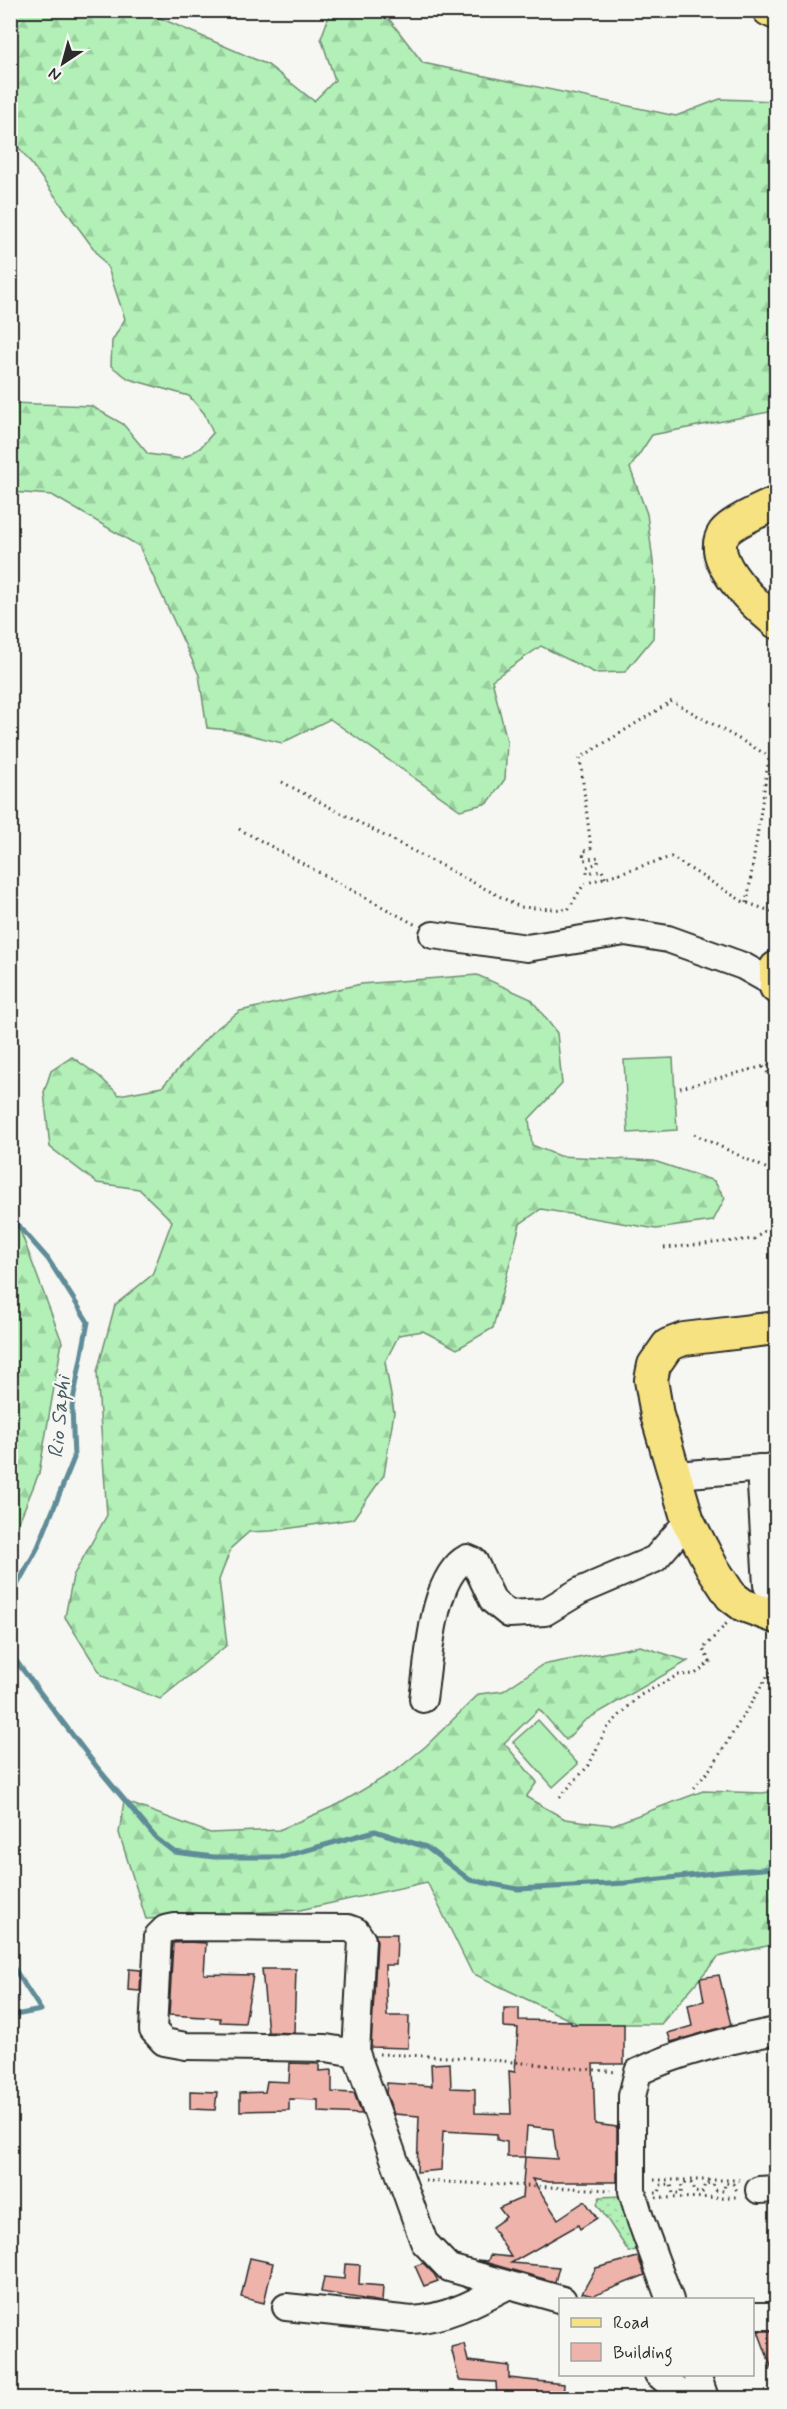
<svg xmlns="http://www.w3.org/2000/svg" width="787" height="2409" font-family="Mynerve,sans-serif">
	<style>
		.grass { fill: #b2f0b7; stroke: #6e8e71; stroke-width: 1.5 }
		.forest { fill: url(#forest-firs); stroke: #6e8e71; stroke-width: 1.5 }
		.park { fill: url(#park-dots); stroke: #6e8e71; stroke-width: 1.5 }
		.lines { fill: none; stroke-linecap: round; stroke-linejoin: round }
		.stream { stroke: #5e8c97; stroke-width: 5 }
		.building { fill: #eeb3aa; stroke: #2b2b2b; stroke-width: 1.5; fill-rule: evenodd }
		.minor-casing { stroke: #2b2b2b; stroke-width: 30 }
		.major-casing { stroke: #2b2b2b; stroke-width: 36 }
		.path { stroke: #2b2b2b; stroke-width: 3; stroke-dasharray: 1.5 4.5; stroke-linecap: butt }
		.minor { stroke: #f6f6f2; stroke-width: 26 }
		.major { stroke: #f6e281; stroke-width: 32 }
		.labels { text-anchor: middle; stroke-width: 4.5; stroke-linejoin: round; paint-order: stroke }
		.water-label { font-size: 22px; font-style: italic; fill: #445c61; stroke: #f6f6f2 }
	</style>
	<defs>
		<pattern id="forest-firs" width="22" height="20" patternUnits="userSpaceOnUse" patternTransform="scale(1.5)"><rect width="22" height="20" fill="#b2f0b7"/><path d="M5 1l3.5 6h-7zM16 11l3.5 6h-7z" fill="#99ce9e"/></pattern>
		<pattern id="park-dots" width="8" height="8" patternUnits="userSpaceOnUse" patternTransform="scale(1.5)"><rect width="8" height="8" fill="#b2f0b7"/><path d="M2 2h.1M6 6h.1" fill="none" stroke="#99ce9e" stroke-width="1.8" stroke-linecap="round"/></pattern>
	</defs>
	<rect width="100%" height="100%" fill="#f6f6f2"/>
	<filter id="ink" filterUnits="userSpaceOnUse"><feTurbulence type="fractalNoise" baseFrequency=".0167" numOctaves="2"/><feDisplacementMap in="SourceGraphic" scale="12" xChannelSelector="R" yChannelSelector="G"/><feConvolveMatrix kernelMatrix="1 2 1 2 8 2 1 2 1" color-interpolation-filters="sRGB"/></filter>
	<g filter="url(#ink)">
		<g class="grass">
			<path d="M673,1058l4,72 -49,3 -4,-73z"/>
			<path d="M538,1720l40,44 -25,23 -40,-45z"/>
		</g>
		<g class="forest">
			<path d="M382,10l41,53 253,53 44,-17 56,2v311l-2,-1 -122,24 -22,33 17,46 8,64 -2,60 -28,34 -30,1 -54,-27 -49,34 15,61 -2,38 -17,24 -28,7 -130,-91 -48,24 -52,-13 -23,-2 -8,-53 -60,-129 -87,-51 -41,-3v-89l80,3 32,18 25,30 34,5 18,-11 13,-15 -9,-20 -15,-17 -60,-17 -18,-13 1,-25 13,-22 -17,-51 -84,-114 -13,-16v-127h133l124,54 46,36 21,-21 -14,-42 10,-27z"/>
			<path d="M477,975l54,24 26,34 5,51 -33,35 3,26 27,11 95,5 60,20 11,17 -12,23 -57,8 -115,-20 -21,15 -27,104 -36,21 -34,-18 -24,4 -14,27 9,50 -10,63 -31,44 -82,12 -22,1 -18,16 -12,32 8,65 -67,54 -58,-23 -37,-59 8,-41 34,-61 -10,-143 18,-67 37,-30 20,-54 -33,-32 -42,-6 -47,-36 -6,-55 7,-21 21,-14 27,19 20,19 43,-8 50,-55 28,-21 121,-27z"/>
			<path d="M11,1206l51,136 -23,131 -23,56 -5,25z"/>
			<path d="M640,1646l48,15 -104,60 -18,19 -27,-31 -35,34 33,39 -11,15 39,22 47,6 91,-34 59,2 14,-2v153l-58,13 -57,67h-83l-106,-51 -45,-91 -127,28 -154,9 -27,-86 5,-32 86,32 69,-3 60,-26 59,-35 28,-23 53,-52 24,-3 39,-26z"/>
		</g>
		<path class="park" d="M622,2196l20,52 -13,4 -32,-48 3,-7z"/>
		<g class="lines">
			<g class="stream">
				<path d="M10,1216l38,43 40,63 -16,84 2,52 -36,89 -28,51"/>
				<path d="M10,1653l87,114 59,71 18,14 40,5h68l93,-26 51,16 44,33 48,9 107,-6 97,-11 54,-4"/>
				<path d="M10,1962l31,48 -31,6"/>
			</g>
		</g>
		<g class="building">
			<path d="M375,1934h22l-1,31h-11l2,51h22l-1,32 -37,-1 6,-106z"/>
			<path d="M187,1942l19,1 -2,31 49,1 -8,48 -25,-1v-4l-51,-3 4,-72z"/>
			<path d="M129,1969l12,1 -1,21 -12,-1z"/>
			<path d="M262,1969h34l-2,64 -26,-1z"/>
			<path d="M719,1975l12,50 -60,17 -3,-9 24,-7 -4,-21 16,-4 -4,-23z"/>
			<path d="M504,2008h15v12l52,1v3h53v40h-31l2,60 22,3v55h-68l-17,-3 26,40 27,-18 12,17 -17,11 -2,-4 -67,38 48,4 -4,15 -78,-22 11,1 2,-6 21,2 -19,-30 14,-10 -7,-9 23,-10 3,-41h-18v-15l-10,-2v-6l-54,-3 -2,39 -24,2 2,-56 -25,-2 -8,-21 1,-10 45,3 -1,-22 19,-1 1,25 24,1v24l36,1 -2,-43 6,1 3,-44 -14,-1zM527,2126l26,3 4,30 -32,-2z"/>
			<path d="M290,2063l29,1v7l13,-1v22l22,1 8,21 -44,-2v-12l-29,-1v11l-49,1v-18l25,-1 2,-11 22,1z"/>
			<path d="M190,2091l27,1 -2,18 -25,-1z"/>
			<path d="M638,2257l7,18 -52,21 -11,-3 14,-25z"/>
			<path d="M250,2258l23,5 -9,40 -23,-6z"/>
			<path d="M423,2263l11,11 4,7 -14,5 -9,-20z"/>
			<path d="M345,2264l15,1 -1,19 24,2 -1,16 -61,-10 3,-15 20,2z"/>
			<path d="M758,2331h19v46h-2z"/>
			<path d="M464,2344l4,17 41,5v12l55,6 -1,14h-66l-1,-16 -37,-2 -8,-33z"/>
		</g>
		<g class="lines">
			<g class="minor-casing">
				<g id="minor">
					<path d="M433,935l94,13 98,-16 43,7 75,27 32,18"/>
					<path d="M760,1468l7,117"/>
					<path d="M676,1475l100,-8"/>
					<path d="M423,1699c6,-37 8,-122 44,-141l7,3 19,40 16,13 36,-2 35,-21 75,-32 33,-38"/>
					<path d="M356,2053l6,-113 -6,-9 -8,-3 -173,-1 -10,2 -7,7 -5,94 11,12 22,4 140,2 30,5 68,189 25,26 114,32"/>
					<path d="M759,2190l17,-1"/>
					<path d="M670,2300l-29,-79 -9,-30v-95l6,-24c43,-21 92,-32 138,-41"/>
					<path d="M286,2307l126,13c35,-2 64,-18 95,-34"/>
					<path d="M752,2316h24"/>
					<path d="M658,2374l28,24"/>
					<path d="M697,2374l8,24"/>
				</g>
			</g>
			<g class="major-casing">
				<g id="major">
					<path d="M769,10l7,3"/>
					<path d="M776,503c-12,6 -44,19 -52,30 -19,27 34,74 52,89"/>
					<path d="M776,968v19"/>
					<path d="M776,1328l-92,11 -16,6 -14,20 -3,15 6,35 31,106 24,46 19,29 12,9 33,12"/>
				</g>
			</g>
			<g class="path">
				<path d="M282,782l238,125 48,3 16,-26 87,-27 71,44 34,12"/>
				<path d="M239,829l177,96"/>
				<path d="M605,878l-3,-8 -15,3v-6l11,-4v-6l-14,3 -1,-8 8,-4 -11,-90 92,-57 104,59"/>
				<path d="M747,903l22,-146"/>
				<path d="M763,1067l13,16"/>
				<path d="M680,1088l96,-25"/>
				<path d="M694,1134l82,39"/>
				<path d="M664,1248l90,-9 22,-17"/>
				<path d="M694,1788l20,-24 62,-102"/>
				<path d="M560,1797l29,-32 17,-36 33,-33 39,-21 17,-1 15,-12 -7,-13 24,-26"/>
				<path d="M379,2054l93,4 145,14"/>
				<path d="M654,2180h86"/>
				<path d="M425,2181l186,9"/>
				<path d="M655,2193h4l2,-8 10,-1 2,10h8l1,-11h9l3,9 8,1 3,-9h8l3,6 8,1 1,-8 8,1 4,7"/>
				<path d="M656,2198l83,-1"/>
			</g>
			<use href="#minor" class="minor"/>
			<use href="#major" class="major"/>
		</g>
	</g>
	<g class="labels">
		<g class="water-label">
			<text transform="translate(58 1417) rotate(-85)" y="8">Rio Saphi</text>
		</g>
	</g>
	<rect width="787" height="2409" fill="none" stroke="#f6f6f2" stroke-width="36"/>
	<rect x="18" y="18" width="751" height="2373" fill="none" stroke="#2b2b2b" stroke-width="2" filter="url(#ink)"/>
	<rect x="559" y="2298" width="195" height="78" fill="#f6f6f2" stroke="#a5a5a2" stroke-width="1.5"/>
	<rect x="571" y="2318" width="30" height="9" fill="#f6e281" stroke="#a5a5a2" stroke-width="1.5"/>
	<text x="613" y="2328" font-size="18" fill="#2b2b2b">Road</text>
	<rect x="571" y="2343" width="30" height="18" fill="#eeb3aa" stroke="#a5a5a2" stroke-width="1.5"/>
	<text x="613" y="2358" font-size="18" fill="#2b2b2b">Building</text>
	<g transform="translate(63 63) rotate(216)" stroke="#f6f6f2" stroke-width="4.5" paint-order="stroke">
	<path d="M0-4.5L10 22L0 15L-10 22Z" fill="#2b2b2b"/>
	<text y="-9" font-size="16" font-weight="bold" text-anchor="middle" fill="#2b2b2b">N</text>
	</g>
</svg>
